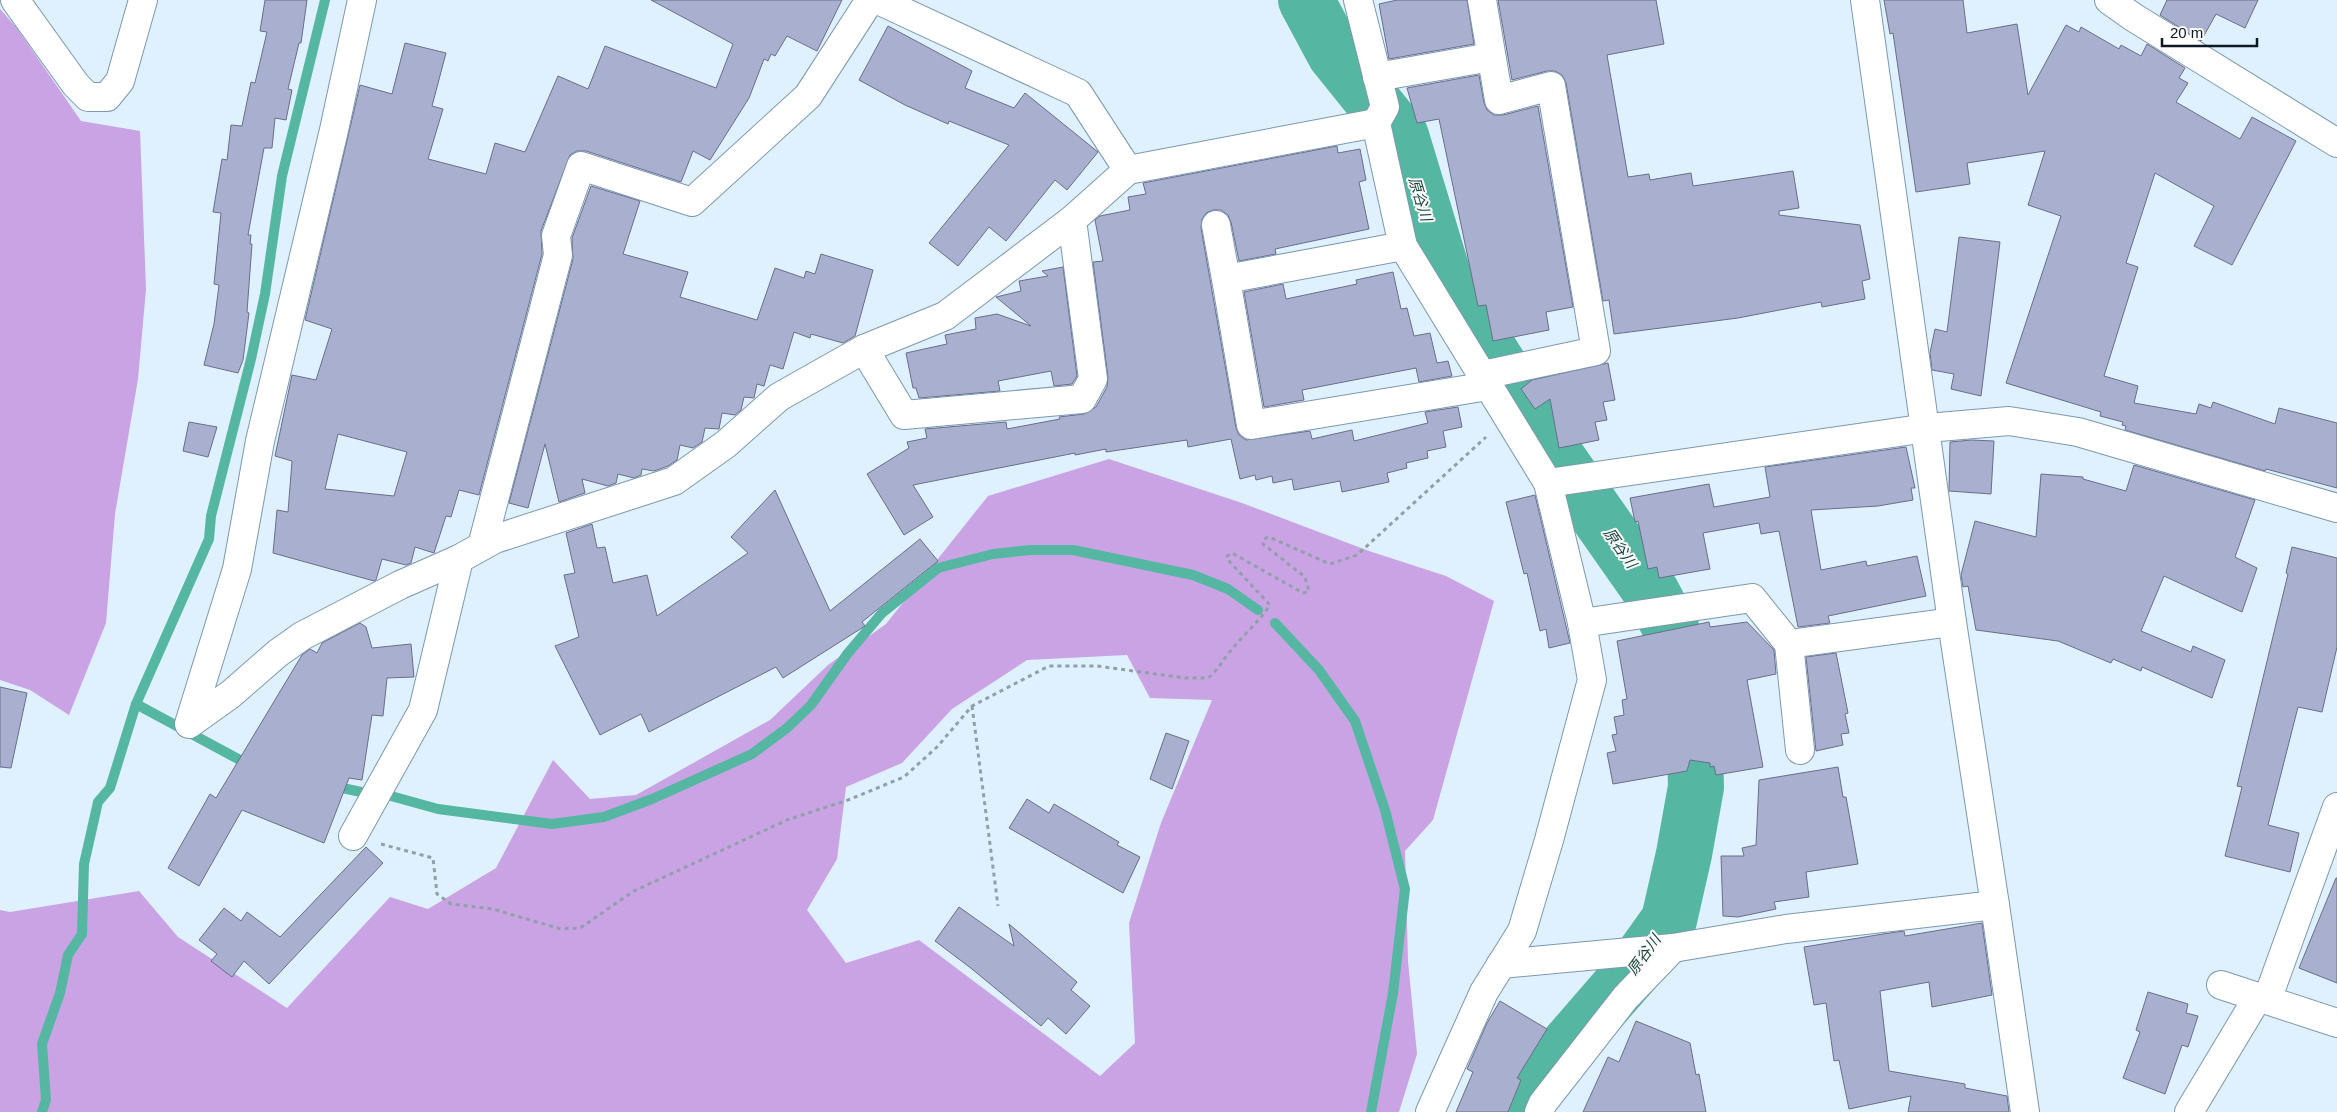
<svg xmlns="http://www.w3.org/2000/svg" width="2337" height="1112" font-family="Arial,'Noto Sans JP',sans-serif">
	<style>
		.forest { fill: #c9a3e4; fill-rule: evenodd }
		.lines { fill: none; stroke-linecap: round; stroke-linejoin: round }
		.stream { stroke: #55b7a2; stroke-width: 10 }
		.river { stroke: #55b7a2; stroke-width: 56 }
		.building { fill: #a9afce; stroke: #696e8b; fill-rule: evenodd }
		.minor-casing { stroke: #7d98ae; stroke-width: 30 }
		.path { stroke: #919fab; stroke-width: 3; stroke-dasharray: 4 4; stroke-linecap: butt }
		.minor { stroke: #fff; stroke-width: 28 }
		.labels { text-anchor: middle; stroke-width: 4; stroke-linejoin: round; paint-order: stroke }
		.water-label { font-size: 15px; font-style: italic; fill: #1a463d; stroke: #fafafa }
	</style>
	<rect width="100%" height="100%" fill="#dff0fe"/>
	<g class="forest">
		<path d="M0,9l16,18 65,94 59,10 6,158 -8,90 -23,135 -9,109 -37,92 -39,-25 -30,-10z"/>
		<path d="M1109,459l133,44 127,48 77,25 48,25 -61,219 -28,31 3,110 9,93 -18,58h-1399v-202l10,2 129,-21 39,46 109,71 103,-111 38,12 68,-41 57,-108 37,39 46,-4 134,-75 58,-55 58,-41 102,-128zM1127,655l23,43 62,2 -51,123 -32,100 6,120 -35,33 -181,-136 -73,23 -39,-53 30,-51 9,-72 56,-24 50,-54 75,-49z"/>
	</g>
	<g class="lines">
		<g class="stream">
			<path d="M1275,623l44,47 36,51 30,89 20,79 -12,104 -22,119"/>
			<path d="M136,704l115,62"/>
			<path d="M333,786l28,6"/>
			<path d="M391,796l47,13 114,15 52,-7 48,-18 100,-45 35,-26 24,-23 37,-52 34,-40 56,-45 55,-14 37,-4h43l120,25 35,14 30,21"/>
			<path d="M42,1112l4,-12 -4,-56 18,-51 8,-38 14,-21 2,-70 14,-62 12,-14 26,-84 73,-165 2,-23 40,-157 14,-65 17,-118 43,-176"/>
		</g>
		<path class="river" d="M1306,0l29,54 66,82 43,142 110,175 98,140 20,38 23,119 1,37 -12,67 -15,66 -37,52 -107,123 -8,17"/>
	</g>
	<g class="building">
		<path d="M265,0h42l-6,43h-2l-11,46 4,1 -6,30 -11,-2 -3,30h-8l-16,87h3l-1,9h2l-5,68 2,1 -6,47 -5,13 -34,-8 10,-41 5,-39 -5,-1 7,-71 -8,-1 9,-53 5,1 4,-35 11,1 9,-44 4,1 12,-51 -7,-1z"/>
		<path d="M651,0h191l-25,51 -30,-15 -12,20 -4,-2 -3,7 -4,-2 -15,39 -39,62 -17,-9 -12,31 -95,-31h-9l-7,4 -29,76 1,23 -63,241 -20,-5 -8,27 -5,-1 -12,37 -19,-6 -4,16 -5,2 -24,-6 -6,21 -2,1 -101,-28 4,-43 11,2 4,-51 -17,-5 17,-81 24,5 16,-51 -27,-9 55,-235 32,9 13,-51 41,10 -14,53 11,3 -15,50 58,15 9,-31 30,9 33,-76 30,13 17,-43 111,42 17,-44zM338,434l69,18 -13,44 -69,-7z"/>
		<path d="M1397,0h70l7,44 -85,15 -10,-55z"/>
		<path d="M1498,0h158l8,44 -57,11 21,122 21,-3 1,6 41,-7 2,13 100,-15 6,37 -20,3v4l81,10 10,54 -8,2 3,18 -43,8 -1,-5 -83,16 -124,16 -5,-34 -6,1 -37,-218 -4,-8 -7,-4h-8l-35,9z"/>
		<path d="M1884,0h79l4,33 50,-9 11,71 38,-70 13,7 2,-5 38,22 2,-4 20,11 6,-12 38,24 -6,10 9,5 -12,19 64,37 12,-22 44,24 -64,124 -38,-19 20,-40 -59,-33 -29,90 12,4 -34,109 34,10 -4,17 62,11 3,-10 12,4 2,-6 62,22 4,-16 58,15v65l-71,-19 -1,2 -140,-41 1,-4 -4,-1 1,-3 -23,-6 1,-4 -95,-29 55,-167 -33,-11 17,-54 -78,12 3,21 -54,8 -23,-159 -3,1z"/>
		<path d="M2167,0h91l-13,28 -29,-14 -15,27 -41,-26z"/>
		<path d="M888,26l84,45 -7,17 49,20 11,-15 73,59 -31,38 -12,-10 -49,61 -17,-14 -31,39 -29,-23 80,-98 -60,-24 -1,3 -43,-19 -46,-25z"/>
		<path d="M1479,75l5,28 3,7 7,5h9l35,-9 35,201 -27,5 3,18 -56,11 -7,-36 -8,1 -39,-187 -22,4 -10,-35z"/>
		<path d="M1337,146l1,7 22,-4 6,31 -7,2 10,47 -94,20 1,5 -37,7 -8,-39 -3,-7 -7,-5h-8l-7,3 -4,6 -1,9 35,200 3,7 7,5 64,-9 2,8 40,-9 2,11 74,-18 -3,-11 33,-5 4,20 -19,4 3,16 -19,4 1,7 -22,5 1,5 -20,5 2,9 -47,10 -2,-11 -46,9 -2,-11 -19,4 -1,-7 -16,4 -1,-5 -15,4 -9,-40 -43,8 -1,-7 -81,12v-3l-31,6v-2l-162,32 20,32 -29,18 -37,-61 42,-26 -2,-6 20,-4 -2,-9 81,-7 1,7 53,-10 -1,-2 25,-3 12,-7 11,-20 1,-10 -15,-115 10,-1 -8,-41 5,-4 30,-6 -2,-13 18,-3 -3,-11z"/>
		<path d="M591,186l49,15 -17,53 65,18 -8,25 77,23 18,-52 29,10 2,-7 9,3 6,-20 52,16 -18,66 -12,7 -32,-9 -1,4 -16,-6 -11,37 -13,-4 -6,21 -7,-2 -3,14 -10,-1 -3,13 -6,5 -13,-2 -3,16 -14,-1 -3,14 -9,6 -13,-3 -3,15 -9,6 -14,5 -12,-2 -1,6 -7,3 -16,-4 -2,9 -8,3 -26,-7 3,14 -26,9 -14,-58 -17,64 -19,-5 64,-244 -1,-21z"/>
		<path d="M1959,237l41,5 -19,154 -30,-7 3,-15 -22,-4 -2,-17 5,-24 12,3z"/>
		<path d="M1063,267l14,109 -5,8 -18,2 -3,-15 -53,10 2,10 -81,7 -3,-10h-3l-7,-35 41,-9 -2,-9 31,-6 -1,-11 22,-4 34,12 -35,-29 25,-6 -2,-10 29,-5 -6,-5z"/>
		<path d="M1393,272l8,37 6,-1 7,28 16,-3 7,30 11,-2 4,15 -33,6 -3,-14 -114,22 2,10 -40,7 -20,-115 39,-8 3,15 71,-15 -1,-4z"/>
		<path d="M1608,363l7,37 -12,2 4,18 -12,2 4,18 -40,8 -9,-49 -15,10 -14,-20 11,-9z"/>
		<path d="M189,422l28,5 -9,30 -25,-6z"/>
		<path d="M1971,440l23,1 -3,53 -42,-3 1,-49z"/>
		<path d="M1906,447l9,41h-4l2,12 -35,6 -67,4 10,60 45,-9 1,5 50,-10 9,40 -98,20 2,7 -32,4 -19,-96 -18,3 -2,-11 -56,10 7,36 -51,9 -2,-11 -9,2 -10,-48 -3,1 -5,-24 79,-14 5,23 56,-10 -5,-30z"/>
		<path d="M2134,465l121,35 -20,57 22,11 -15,44 -78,-36 -23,55 50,21 2,-6 32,14 -13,38 -70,-31 -1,4 -28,-12 -2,4 -53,-22 -82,-11 -8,-44 -5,1 -2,-12 14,-54 61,16 5,-63 42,3v2l43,12z"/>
		<path d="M775,490l55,121 90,-72 18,22 -76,61 3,4 -82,52 -7,-11 -127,65 -8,-18 -41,21 -45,-89 24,-9 -15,-62 11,-2 -9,-40 26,-9 5,24 8,-1 8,36 34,-8 10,41 91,-63 -17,-16z"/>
		<path d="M1535,495l35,148 -21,5 -3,-19 -6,2 -13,-58 -3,1 -18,-72z"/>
		<path d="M2292,547l45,11v89l-15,65 -24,-5 -30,118 31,8 -9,39 -65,-16 17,-69 -5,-1 51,-212 -2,-1z"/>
		<path d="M1709,622l1,5 37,-5 27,28 2,24 -29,6 16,87 -47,8 -2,-9 -4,1v-4l-20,-3 -3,11 -74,13 -6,-31 9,-2 -4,-16 5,-1 -3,-17 10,-2 -2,-15 5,-1 -10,-58z"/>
		<path d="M360,623l6,4 6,21 39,-4 3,33 -27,1 -4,38 -11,-1 -10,65 -13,-2 -25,65 -82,-33 -43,76 -31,-18 42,-74 6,4 86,-143 8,-6 7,4 5,-10z"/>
		<path d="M1836,653l12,60 -3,1 4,19 -8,1 2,11 -27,6 -10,-94z"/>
		<path d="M0,687l27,6 -16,75 -11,-1z"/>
		<path d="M1166,733l23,8 -17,48 -22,-10z"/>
		<path d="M1838,767l5,30h3l12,67 -52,8 3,25 -35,5 2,7 -38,8 -15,-1 -2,-60h23l-2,-8 14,-3 3,-65z"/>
		<path d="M1027,799l22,14 5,-9 65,38 -2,3 23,12 -17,36 -114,-65z"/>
		<path d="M366,847l17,16 -114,121 -25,-23 -12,16 -21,-16 6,-7 -18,-14 25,-32 17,13 6,-9 33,25z"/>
		<path d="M2336,878h1v105l-38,-15z"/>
		<path d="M959,907l55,39 -5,-22 68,58 -6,8 19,16 -24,28 -18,-16 -7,8 -69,-57 -37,-28z"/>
		<path d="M1982,923l10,72 -60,12 -3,-25 -49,9 9,80 76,13v4l42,8 2,16h-101l3,-16 -62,13 -10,-49 -5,1 -8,-58 -12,2 -10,-58 79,-13 21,-3 1,5z"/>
		<path d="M2148,992l40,12 -2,9 12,3 -10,31 -6,-2 -17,49 -42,-16 17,-46 -4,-2z"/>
		<path d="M1500,1001l47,28 -30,49 4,2 -13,32h-52l17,-40 -6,-3 20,-46z"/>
		<path d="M1636,1021l54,22 6,32 3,-1 7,38h-123l25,-55 11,5z"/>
	</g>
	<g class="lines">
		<g class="minor-casing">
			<g id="minor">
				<path d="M15,0l61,85 12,12h19l13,-16 23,-81"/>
				<path d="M362,0l-28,130 -74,311 -23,128 -48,155 42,-30 47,-41 24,-17 98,-51 59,-26"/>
				<path d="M1358,0l27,107 -9,16 27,123 145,237 34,140 10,57 -43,160 -27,91 -38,61 -54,120"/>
				<path d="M1482,0l17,100 52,-14 45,265 -113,24"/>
				<path d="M2109,0l24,17 204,126"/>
				<path d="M1377,77l114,-20"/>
				<path d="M1128,170l248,-47"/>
				<path d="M1216,225l10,54"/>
				<path d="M1403,246l-177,33 25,146 237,-39"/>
				<path d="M864,349l40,66 178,-16 11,-20 -21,-159"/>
				<path d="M1548,483l379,-55 82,-7 69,11 259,76"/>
				<path d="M482,546l76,-291 -2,-19 25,-70 111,36 116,-106 62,-96"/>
				<path d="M1582,623l170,-25 37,46 163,-22"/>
				<path d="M1789,644l11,106"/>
				<path d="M353,836l70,-126 36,-151 36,-20 179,-58 52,-37 53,-47 85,-48 81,-33 127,-96 56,-50 -50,-77 -200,-93"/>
				<path d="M1995,905l30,207"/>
				<path d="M1501,964l172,-16 113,-19 209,-24 -43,-283 -87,-622"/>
				<path d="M2221,985l116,38"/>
				<path d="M2267,1000l70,-193"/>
				<path d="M1539,1112l4,-9 82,-105 48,-50"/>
				<path d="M2189,1112l69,-115"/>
			</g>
		</g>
		<g class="path">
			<path d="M972,706l26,200"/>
			<path d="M381,844l52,14 4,36 14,10 42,5 68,20 19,-1 54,-37 153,-71 61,-20 56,-23 33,-30 35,-41 77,-40h48l88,12h23c11,-9 12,-14 20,-24 14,-18 30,-31 42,-49l-41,-44 -2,-5 5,-3 71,40 6,-2 -4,-14 -42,-33 1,-5 5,-2 61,27 27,-9 129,-118"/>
		</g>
		<use href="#minor" class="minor"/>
	</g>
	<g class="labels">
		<g class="water-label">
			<text transform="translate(1420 199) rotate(73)" y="5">原谷川</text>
			<text transform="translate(1620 548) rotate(55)" y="5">原谷川</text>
			<text transform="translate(1644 955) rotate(-54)" y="5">原谷川</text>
		</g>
	</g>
	<path d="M2162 38v8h95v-8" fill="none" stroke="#0e1820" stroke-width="2.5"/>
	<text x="2170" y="38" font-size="15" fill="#0e1820" stroke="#fafafa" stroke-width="4" paint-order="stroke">20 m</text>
</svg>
